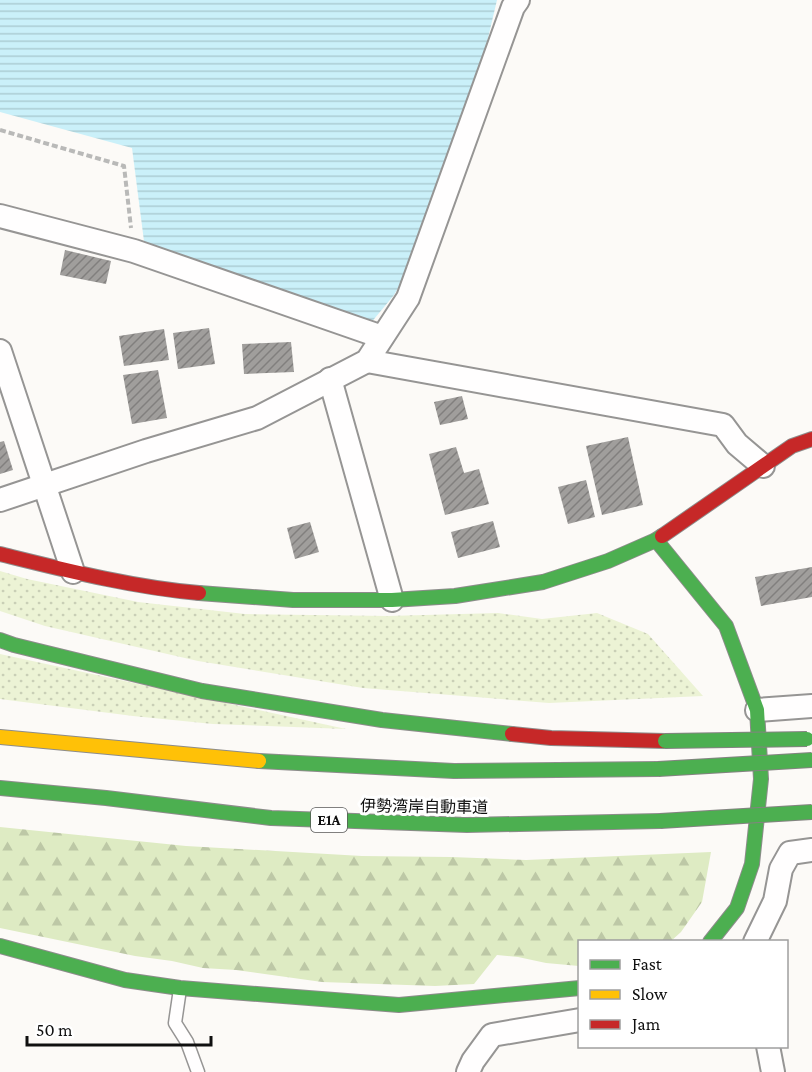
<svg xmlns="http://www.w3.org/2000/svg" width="812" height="1072" font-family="'Crimson Pro','Noto Sans JP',serif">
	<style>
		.grass { fill: url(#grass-dots) }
		.forest { fill: url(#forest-firs) }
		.water { fill: url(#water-rules) }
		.building { fill: url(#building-hatch) }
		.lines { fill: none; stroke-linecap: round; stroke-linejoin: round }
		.lane-casing { stroke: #969594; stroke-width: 15 }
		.street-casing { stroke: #969594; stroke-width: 26 }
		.fast-casing { stroke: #8d8c8b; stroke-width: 16 }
		.slow-casing { stroke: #8d8c8b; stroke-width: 16 }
		.jam-casing { stroke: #8d8c8b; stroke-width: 16 }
		.path { stroke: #b9b9b8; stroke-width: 4; stroke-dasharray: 6 3; stroke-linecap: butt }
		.lane { stroke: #fffefe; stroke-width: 12 }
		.street { stroke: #fffefe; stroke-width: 22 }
		.fast { stroke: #4caf50; stroke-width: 14 }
		.slow { stroke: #ffc107; stroke-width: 14 }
		.jam { stroke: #c62828; stroke-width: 14 }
		.fast-bridge-casing { stroke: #848381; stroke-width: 16; stroke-linecap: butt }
		.fast-bridge { stroke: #4caf50; stroke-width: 14 }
		.labels { text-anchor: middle; stroke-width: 6; stroke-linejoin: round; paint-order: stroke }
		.shield { fill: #fff; stroke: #585858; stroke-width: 1.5 }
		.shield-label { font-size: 15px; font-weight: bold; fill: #101010 }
		.street-label { font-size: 16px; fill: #101010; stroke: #fff }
	</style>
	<defs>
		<pattern id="grass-dots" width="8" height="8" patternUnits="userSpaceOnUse" patternTransform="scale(1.5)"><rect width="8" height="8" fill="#ecf3d5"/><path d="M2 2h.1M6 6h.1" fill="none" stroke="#c9cfb6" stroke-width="1.8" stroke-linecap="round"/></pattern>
		<pattern id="forest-firs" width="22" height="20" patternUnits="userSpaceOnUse" patternTransform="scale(1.5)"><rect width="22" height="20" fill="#deebc3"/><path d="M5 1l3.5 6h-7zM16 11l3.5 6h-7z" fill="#bdc8a6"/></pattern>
		<pattern id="water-rules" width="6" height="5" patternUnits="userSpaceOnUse" patternTransform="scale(1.5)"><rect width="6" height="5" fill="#caf0f9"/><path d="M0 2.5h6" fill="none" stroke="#accdd4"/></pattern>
		<pattern id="building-hatch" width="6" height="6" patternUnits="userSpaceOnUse" patternTransform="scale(1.5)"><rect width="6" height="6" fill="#a09e9c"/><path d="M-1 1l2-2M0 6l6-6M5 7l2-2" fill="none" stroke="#817f7e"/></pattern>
	</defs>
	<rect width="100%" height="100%" fill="#fcfaf7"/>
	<g class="grass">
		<path d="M0,571l27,8 111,23 107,12 143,2 110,-3 44,6 55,-6 51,21 55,62 -154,7 -186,-15 -165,-27 -153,-35 -45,-15z"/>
		<path d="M0,654l346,75 -133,-5 -80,-8 -133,-17z"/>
	</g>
	<path class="forest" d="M0,827l186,19 176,10 89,1 75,3 185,-8 -9,50 -21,30 -10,9 -91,1 -1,24 -33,-3 -28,-6 -21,-2 -23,29 -39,2 -113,-4 -86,-12 -33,-2 -31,-7 -37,-5 -135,-28z"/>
	<path class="water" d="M0,0h497l-13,55 -73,211 -17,29 -24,29 -225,-75 -13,-101 -132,-36z"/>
	<g class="building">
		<path d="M65,250l46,11 -5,23 -46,-9z"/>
		<path d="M209,328l6,36 -37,5 -5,-36z"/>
		<path d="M164,329l5,31 -45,6 -5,-30z"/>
		<path d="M291,342l3,30 -50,2 -2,-30z"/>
		<path d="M158,370l9,48 -35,6 -9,-49z"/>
		<path d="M462,396l6,23 -28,6 -6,-23z"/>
		<path d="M628,437l15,68 -41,10 -16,-69z"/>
		<path d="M4,441l9,29 -13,4v-32z"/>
		<path d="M456,447l8,26 15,-4 10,35 -44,11 -16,-61z"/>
		<path d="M586,480l9,37 -27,7 -10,-37z"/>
		<path d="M493,521l7,26 -42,11 -7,-26z"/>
		<path d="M310,522l9,30 -24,7 -8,-31z"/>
		<path d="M812,567v30l-51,9 -6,-29z"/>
	</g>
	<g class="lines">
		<g class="lane-casing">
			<path id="lane" d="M180,989l-5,34 12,19 11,30"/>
		</g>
		<g class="street-casing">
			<g id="street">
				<path d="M0,216l134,35 248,86"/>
				<path d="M0,351l73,221"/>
				<path d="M367,361l356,64 14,19 26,22"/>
				<path d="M330,379l62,221"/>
				<path d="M0,500l146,-49 111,-33 110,-57 41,-63 105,-291 5,-7"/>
				<path d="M757,710l55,-4"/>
				<path d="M755,942l20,-41 6,-32 9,-16 22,-3"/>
				<path d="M768,1046l5,26"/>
				<path d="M468,1072l5,-11 19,-26 88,-15"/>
			</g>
		</g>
		<g class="fast-casing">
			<g id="fast">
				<path d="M656,540l70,86 31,84 4,69 -9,85 -15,44 -27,34"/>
				<path d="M199,593l94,7h99l63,-4 88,-14 65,-21 48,-21 6,-4"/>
				<path d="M0,640l14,5 188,46 180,29 130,14"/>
				<path d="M259,761l195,10 204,-2"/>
				<path d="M0,788l106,10 165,20 196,7 193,-4"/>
				<path d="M0,946l125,34 55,8 219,17 181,-17"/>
			</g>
		</g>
		<g class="slow-casing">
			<path id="slow" d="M0,737l259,24"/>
		</g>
		<g class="jam-casing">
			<g id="jam">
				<path d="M662,536l130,-90 20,-7"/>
				<path d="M0,554c65,16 131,33 199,39"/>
				<path d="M512,734l39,4 114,3"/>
			</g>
		</g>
		<path class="path" d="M0,130l124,36 7,62"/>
		<use href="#lane" class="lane"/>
		<use href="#street" class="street"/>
		<use href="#fast" class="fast"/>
		<use href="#slow" class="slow"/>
		<use href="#jam" class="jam"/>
		<g class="fast-bridge-casing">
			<g id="fast-bridge">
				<path d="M665,741l142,-2"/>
				<path d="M658,769l154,-9"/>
				<path d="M660,821l152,-9"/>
			</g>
		</g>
		<use href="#fast-bridge" class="fast-bridge"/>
	</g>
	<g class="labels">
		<rect class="shield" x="311" y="808" width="36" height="24" rx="4.5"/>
		<g class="shield-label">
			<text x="329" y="825">E1A</text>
		</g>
		<g class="street-label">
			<text transform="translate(424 806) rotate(1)" y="6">伊勢湾岸自動車道</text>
		</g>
	</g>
	<rect x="578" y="940" width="210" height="108" fill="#ffffff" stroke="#9f9f9f" stroke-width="1.5"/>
	<rect x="590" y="960" width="30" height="9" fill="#4caf50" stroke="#9f9f9f" stroke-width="1.5"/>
	<text x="632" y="970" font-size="18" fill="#101010">Fast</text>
	<rect x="590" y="990" width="30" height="9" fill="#ffc107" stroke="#9f9f9f" stroke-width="1.5"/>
	<text x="632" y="1000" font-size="18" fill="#101010">Slow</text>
	<rect x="590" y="1020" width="30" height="9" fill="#c62828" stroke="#9f9f9f" stroke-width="1.5"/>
	<text x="632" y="1030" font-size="18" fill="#101010">Jam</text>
	<path d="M27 1036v9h184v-9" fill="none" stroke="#101010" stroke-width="3"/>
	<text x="36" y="1036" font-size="18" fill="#101010" stroke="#ffffff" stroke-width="4.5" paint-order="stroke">50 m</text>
</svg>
